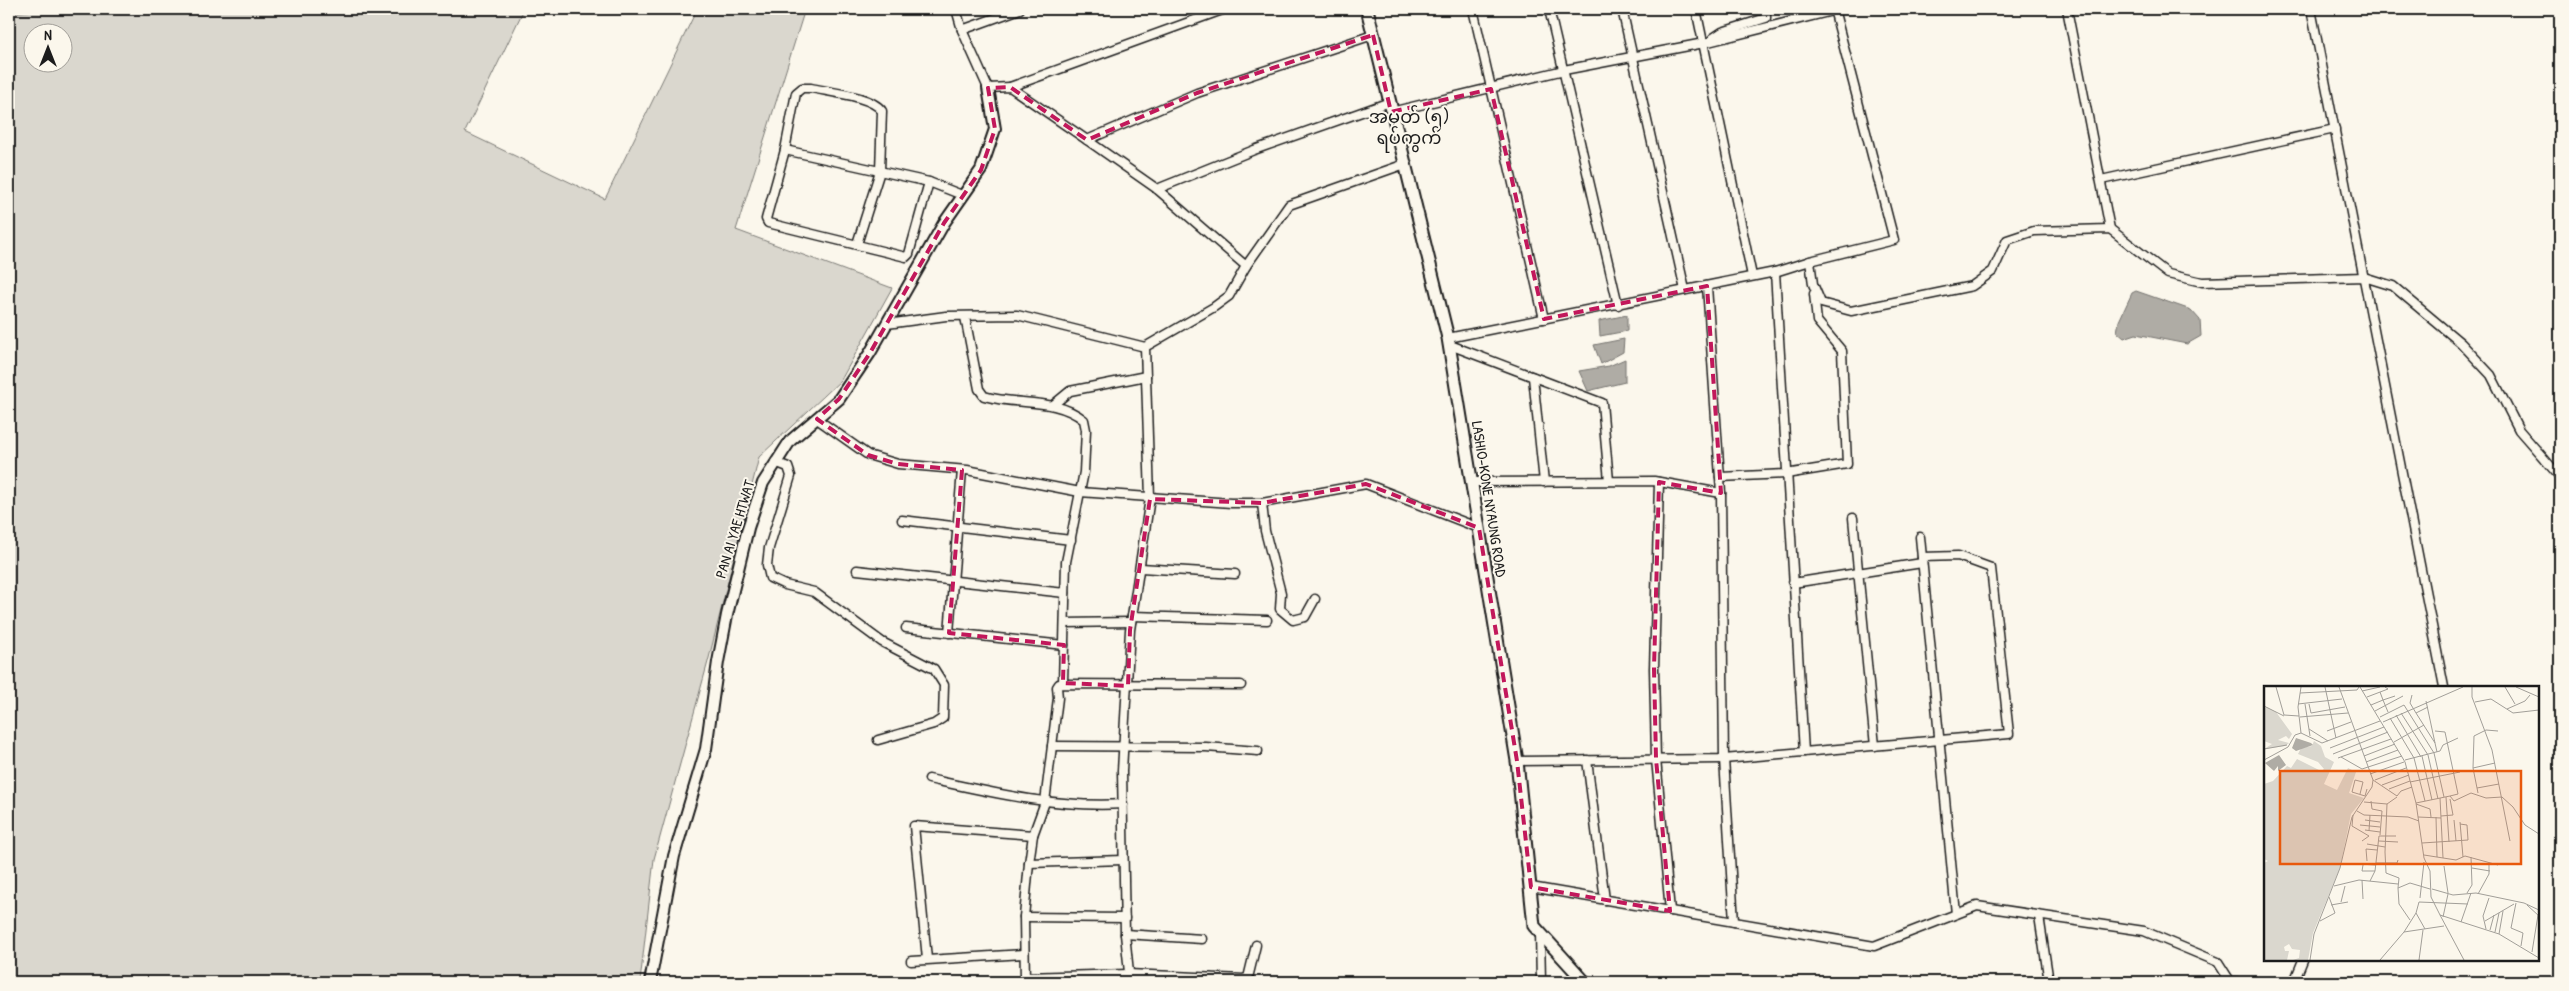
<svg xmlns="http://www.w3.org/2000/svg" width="2569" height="991" font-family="'Patrick Hand','Noto Sans Myanmar',sans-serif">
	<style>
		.green { fill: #dad7ce; stroke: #7b7a75; fill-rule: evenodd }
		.water { fill: #afaca5; stroke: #74726e }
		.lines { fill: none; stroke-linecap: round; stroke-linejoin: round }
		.minor-casing { stroke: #1c1c1c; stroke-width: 11 }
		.tertiary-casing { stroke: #1c1c1c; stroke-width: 14 }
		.secondary-casing { stroke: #1c1c1c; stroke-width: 15 }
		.minor { stroke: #fbf7ec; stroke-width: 8 }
		.tertiary { stroke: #fbf7ec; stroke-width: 10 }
		.secondary { stroke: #fbf7ec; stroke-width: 11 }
		.marked { fill: none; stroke: #c2185b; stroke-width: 4; stroke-dasharray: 10 6; stroke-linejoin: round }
		.labels { text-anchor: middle; stroke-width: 4; stroke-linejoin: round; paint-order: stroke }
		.street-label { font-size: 15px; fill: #1c1c1c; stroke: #fbf7ec }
		.quarter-label { font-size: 18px; fill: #1c1c1c; stroke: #fbf7ec }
		.inset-road { fill: none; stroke: #a29f99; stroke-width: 1 }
		.view { fill: #e8590c; fill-opacity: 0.15; stroke: #e8590c; stroke-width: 2.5 }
		.inset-edge { fill: none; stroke: #1c1c1c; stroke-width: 2.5 }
	</style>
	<rect width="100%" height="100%" fill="#fbf7ec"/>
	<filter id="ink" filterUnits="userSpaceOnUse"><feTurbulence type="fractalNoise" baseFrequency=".02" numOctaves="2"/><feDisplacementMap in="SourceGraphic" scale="10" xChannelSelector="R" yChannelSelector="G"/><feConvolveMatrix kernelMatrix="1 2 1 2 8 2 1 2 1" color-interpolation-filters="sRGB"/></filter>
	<g filter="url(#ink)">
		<path class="green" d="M31,9h493l-59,123 140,67 92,-190h108l-69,221 156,58 -51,92 -82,77 -50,201 -55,201 -14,123h-631v-969l20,-2zM32,32h30v30h-30z"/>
		<g class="water">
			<path d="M2136,291l55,19 9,10 1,16 -14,8 -51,-10 -12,4 -7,-6 2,-11 13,-28z"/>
			<path d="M1627,315v16l-27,5 -1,-15z"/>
			<path d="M1624,339l-1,13 -22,12 -7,-19z"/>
			<path d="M1625,359v23l-37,9 -9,-20 30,-5z"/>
		</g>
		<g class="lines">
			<g class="minor-casing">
				<g id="minor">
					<path d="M956,9l6,21 26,58 22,-1 77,53 70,49 89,77 43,-61 116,-41"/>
					<path d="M1473,9l71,310"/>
					<path d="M1549,9l69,296"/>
					<path d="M1622,9l63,281"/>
					<path d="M1696,9l56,267"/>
					<path d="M2067,9l43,220"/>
					<path d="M2311,9l133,678"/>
					<path d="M962,30l58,-21"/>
					<path d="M1713,38l9,-6 44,-14v-9"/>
					<path d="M1010,87l215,-78"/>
					<path d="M1391,112l173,-42 140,-27 136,-34"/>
					<path d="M1087,140l110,-47 176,-58"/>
					<path d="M785,150l144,32 33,13"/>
					<path d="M2101,180l234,-51"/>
					<path d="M1157,189l97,-39 136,-48"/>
					<path d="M857,244l23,-73 2,-60c-10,-15 -53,-19 -71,-23h-9l-6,5 -11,57 -19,69 2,4 138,34 3,-3 20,-72"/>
					<path d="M1810,261l84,-21 -60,-231"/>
					<path d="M1775,272l29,480"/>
					<path d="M1707,286l14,207 3,266 10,163"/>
					<path d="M965,317l14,72 5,7c34,10 71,1 100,24l2,10 -2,42 -18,90 -3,121"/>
					<path d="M887,324l59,-8 71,-1 128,32"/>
					<path d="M1448,338l327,-66 35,-11 3,23 8,19 30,8 121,-25 21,-15 14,-31 27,-9 76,-2 58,45 34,8 162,-5 29,9 68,57 30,32 28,55 41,47"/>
					<path d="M1450,345l152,58 7,78"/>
					<path d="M1533,377l11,105"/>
					<path d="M1053,405l17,-14 76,-15"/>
					<path d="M817,419l51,36 30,9 69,6 113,22 151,11h31l104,-19 113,44"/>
					<path d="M775,462l13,5 3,9 -22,72 -2,17 3,13 15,7 29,7 68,50 52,27 10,16 -1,33 -9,6 -56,16"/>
					<path d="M1720,477l66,-3 61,-10 -5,-113 -25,-30 -3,-27"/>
					<path d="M1471,482l183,-1 67,12"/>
					<path d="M1659,482l-5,187 2,90 14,152"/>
					<path d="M1262,503l3,28 16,62 -1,16 13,11 12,-3 10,-18"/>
					<path d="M1853,518l22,228"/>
					<path d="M902,520l169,20"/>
					<path d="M1920,537l36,377"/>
					<path d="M1141,568l94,6"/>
					<path d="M857,570l208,23"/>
					<path d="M1793,583l129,-20"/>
					<path d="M1132,616l135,4"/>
					<path d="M1065,623l66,-1"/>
					<path d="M906,628l158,17"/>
					<path d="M949,633l13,-163"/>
					<path d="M1052,746l154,1 52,4"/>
					<path d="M1587,760l18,140"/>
					<path d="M1517,761l207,-2 285,-25 -18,-166 -33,-12 -36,1"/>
					<path d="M929,779c64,14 127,29 194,25"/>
					<path d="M1029,863l94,-3"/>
					<path d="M1531,887l343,59 103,-40 167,25 74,31 12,19 8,1"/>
					<path d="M2039,916l10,66"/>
					<path d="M1024,917l101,1"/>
					<path d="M1540,932l1,50"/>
					<path d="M1125,934l77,5"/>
					<path d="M927,959l-13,-133 119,9"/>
					<path d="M911,961l113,-7"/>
					<path d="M1025,977l103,-3 115,5 5,-1 8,-33"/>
					<path d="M1025,982l-1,-65 5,-54 4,-28 12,-33 13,-104 -1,-11 2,-3 182,1"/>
					<path d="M1130,982l-5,-48 -3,-163 8,-141 20,-132 -5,-151 69,-40 15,-11 17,-30"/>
					<path d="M2294,982l9,-22"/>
				</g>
			</g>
			<g class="tertiary-casing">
				<path id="tertiary" d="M650,982l24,-126 32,-107 12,-87 9,-47 21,-87 15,-45 27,-42 49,-42 31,-46 74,-130 37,-53 14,-41 -7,-41"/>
			</g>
			<g class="secondary-casing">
				<path id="secondary" d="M1367,9l81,329 69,423 17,165 51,56"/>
			</g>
			<use href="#minor" class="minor"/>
			<use href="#tertiary" class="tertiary"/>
			<use href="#secondary" class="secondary"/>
		</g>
	</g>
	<path class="marked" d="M1373,35l18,77 100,-23 53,230 163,-33 14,207 -62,-11 -5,187 2,90 14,152 -139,-24 -14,-126 -38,-233 -113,-44 -104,19 -112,-4 -20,131 -2,56 -65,-3 1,-38 -115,-12 13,-163 -64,-6 -30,-9 -51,-36 22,-20 31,-46 74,-130 37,-53 14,-41 -7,-41 22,-1 77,53 110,-47z"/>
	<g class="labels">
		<g class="street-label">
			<text transform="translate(1489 499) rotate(81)" y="5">LASHIO-KONE NYAUNG ROAD</text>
			<text transform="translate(735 529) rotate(-73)" y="5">PAN AI YAE HTWAT</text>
		</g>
		<g class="quarter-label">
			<text x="1409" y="123">အမှတ် (၅)<tspan x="1409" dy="21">ရပ်ကွက်</tspan></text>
		</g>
	</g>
	<g transform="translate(2264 686)">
		<rect width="275" height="275" fill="#fbf7ec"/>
		<path d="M3,21l9,5 16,22 -3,5 -3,-3 -8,4 11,3 -4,3 -21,3 8,-5 -8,-3v-33zM50,55l7,5 4,11 9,5 -10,22 13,6 11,-22 8,4 -7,21 15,5 -13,16 -11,54 -27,65 -5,27h-15l6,-2 1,-8 -8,-1 -3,-5 -5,3 1,4h4l-2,9h-23v-97l4,-2 -4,-2v-75l9,-3 14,-15 4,2 6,-9 24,12 3,-2 -6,-7 -20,-8 3,-6 11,-2z" fill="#dad7ce"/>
		<path d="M32,52l15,5 2,2 -17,6 -4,-3zM15,69l7,10 -8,6v-5l-4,5 -9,-8z" fill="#afaca5"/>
		<path class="inset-road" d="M12,1l8,28 15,1M61,1l11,51M75,1l34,93 24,16 4,-5 11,-4M96,1l45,75 11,41 8,55 6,13 1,26 9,18 59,19 40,24M208,1v10l20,53 18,91M241,1l10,17M252,1l23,10M98,5l18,-4M36,7l57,-3 2,-3M148,9l-2,8 6,10 12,-6M103,11l21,-8 -3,-2M162,15l9,42M211,16l16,-3 22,14 26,-3M34,18l44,-5M41,18l5,32M45,18l2,9 34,-6M107,19l12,-5 -3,-8M0,20l20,10M243,23l18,-8 5,-6M111,25l28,-15M124,26l-5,-12 12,-4M137,27l27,42 10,44M152,27l19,30 2,9M132,29l25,42M36,31l48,-4M116,31l24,-12 30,48 10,44M126,32l24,40 11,43M119,36l80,-35M45,43l19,12M63,45l24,-9M171,45l10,1 13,62 -8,2M37,47l21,10 58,-22M130,56l30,-17M66,62l54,-21M0,63l23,-4M69,68l55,-22M100,70l31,-12M158,70l10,44M77,71l21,12 40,-13M74,72l53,-19M0,74l24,-13 7,-12 6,-2 -3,-26 3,-20M141,74l35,-9 3,-6 15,-7M102,76l32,-12M209,82l1,-32 12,-6 12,1M106,88l34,-12M111,94l31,-12M146,96l50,-10M118,99l27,-10M213,102l22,-4M125,103l21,-8M214,107l-5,-25 22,-5M96,108l3,-12 -8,-2 -3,12 13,4 2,-7M133,111l-10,7 -2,48 1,21 13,5 -1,10M182,111l3,45M176,112l3,60M107,115l1,8 10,2 -2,24M100,116l23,2M152,117l34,-7 4,5 17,-8 15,5 16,-1 11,10 12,18 14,9M152,118l14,5 1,8M93,125l7,4 44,2 11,4M89,129l-1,11 17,10 -7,5M177,130l12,-1 -3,-16M154,131l23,1M172,131l1,40M101,134l15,2M190,134l2,21M196,136l3,35M96,139l20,2M101,144l15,2M105,145l1,-16M115,155l19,1M158,157l46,-3 -1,-15 -7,-1M103,158l18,3M160,169l32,5 9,-4 33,9M103,175l-1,-12 11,1M112,177h21l1,-3M95,178l17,1M99,179l-1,6h13l-5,10M180,180l4,27M208,182l18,3M111,185l4,-35h17M98,194l1,19M70,200l25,-6 39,4M168,203l21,6 23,-2 48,10 15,7M203,207l5,-8 -1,-28M214,208l11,-20v-10M156,212l4,-36M77,216l4,-16M252,217l-5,25 12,5 -2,13M67,219l17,-3M263,219l12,11M152,227l9,16M176,229l24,45M179,231l5,-23M146,234l-11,-16 -1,-16 12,-5 20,6M56,235l15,-8 -6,-16M221,235l29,-17M197,236l10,-29M222,243l-3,-13 6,-18M226,244l4,-15M140,246l12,-19 3,-11 49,2M231,246l4,-19M235,248l4,-23M268,266l6,-37M46,274l4,-26 26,-66 12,-51 20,-30 1,-7M116,274l24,-28 40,-6M155,274l4,-30"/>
		<path class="view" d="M16,85h241v93h-241z"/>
		<rect width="275" height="275" class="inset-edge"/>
	</g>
	<rect width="2569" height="991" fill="none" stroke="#fbf7ec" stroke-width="30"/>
	<rect x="15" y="15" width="2539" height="961" fill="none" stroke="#1c1c1c" stroke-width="2" filter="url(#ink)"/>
	<g transform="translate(48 48)"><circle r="24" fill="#fbf7ec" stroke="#a29f99"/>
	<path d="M0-4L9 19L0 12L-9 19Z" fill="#1c1c1c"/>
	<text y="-8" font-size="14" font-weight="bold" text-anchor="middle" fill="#1c1c1c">N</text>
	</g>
</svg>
